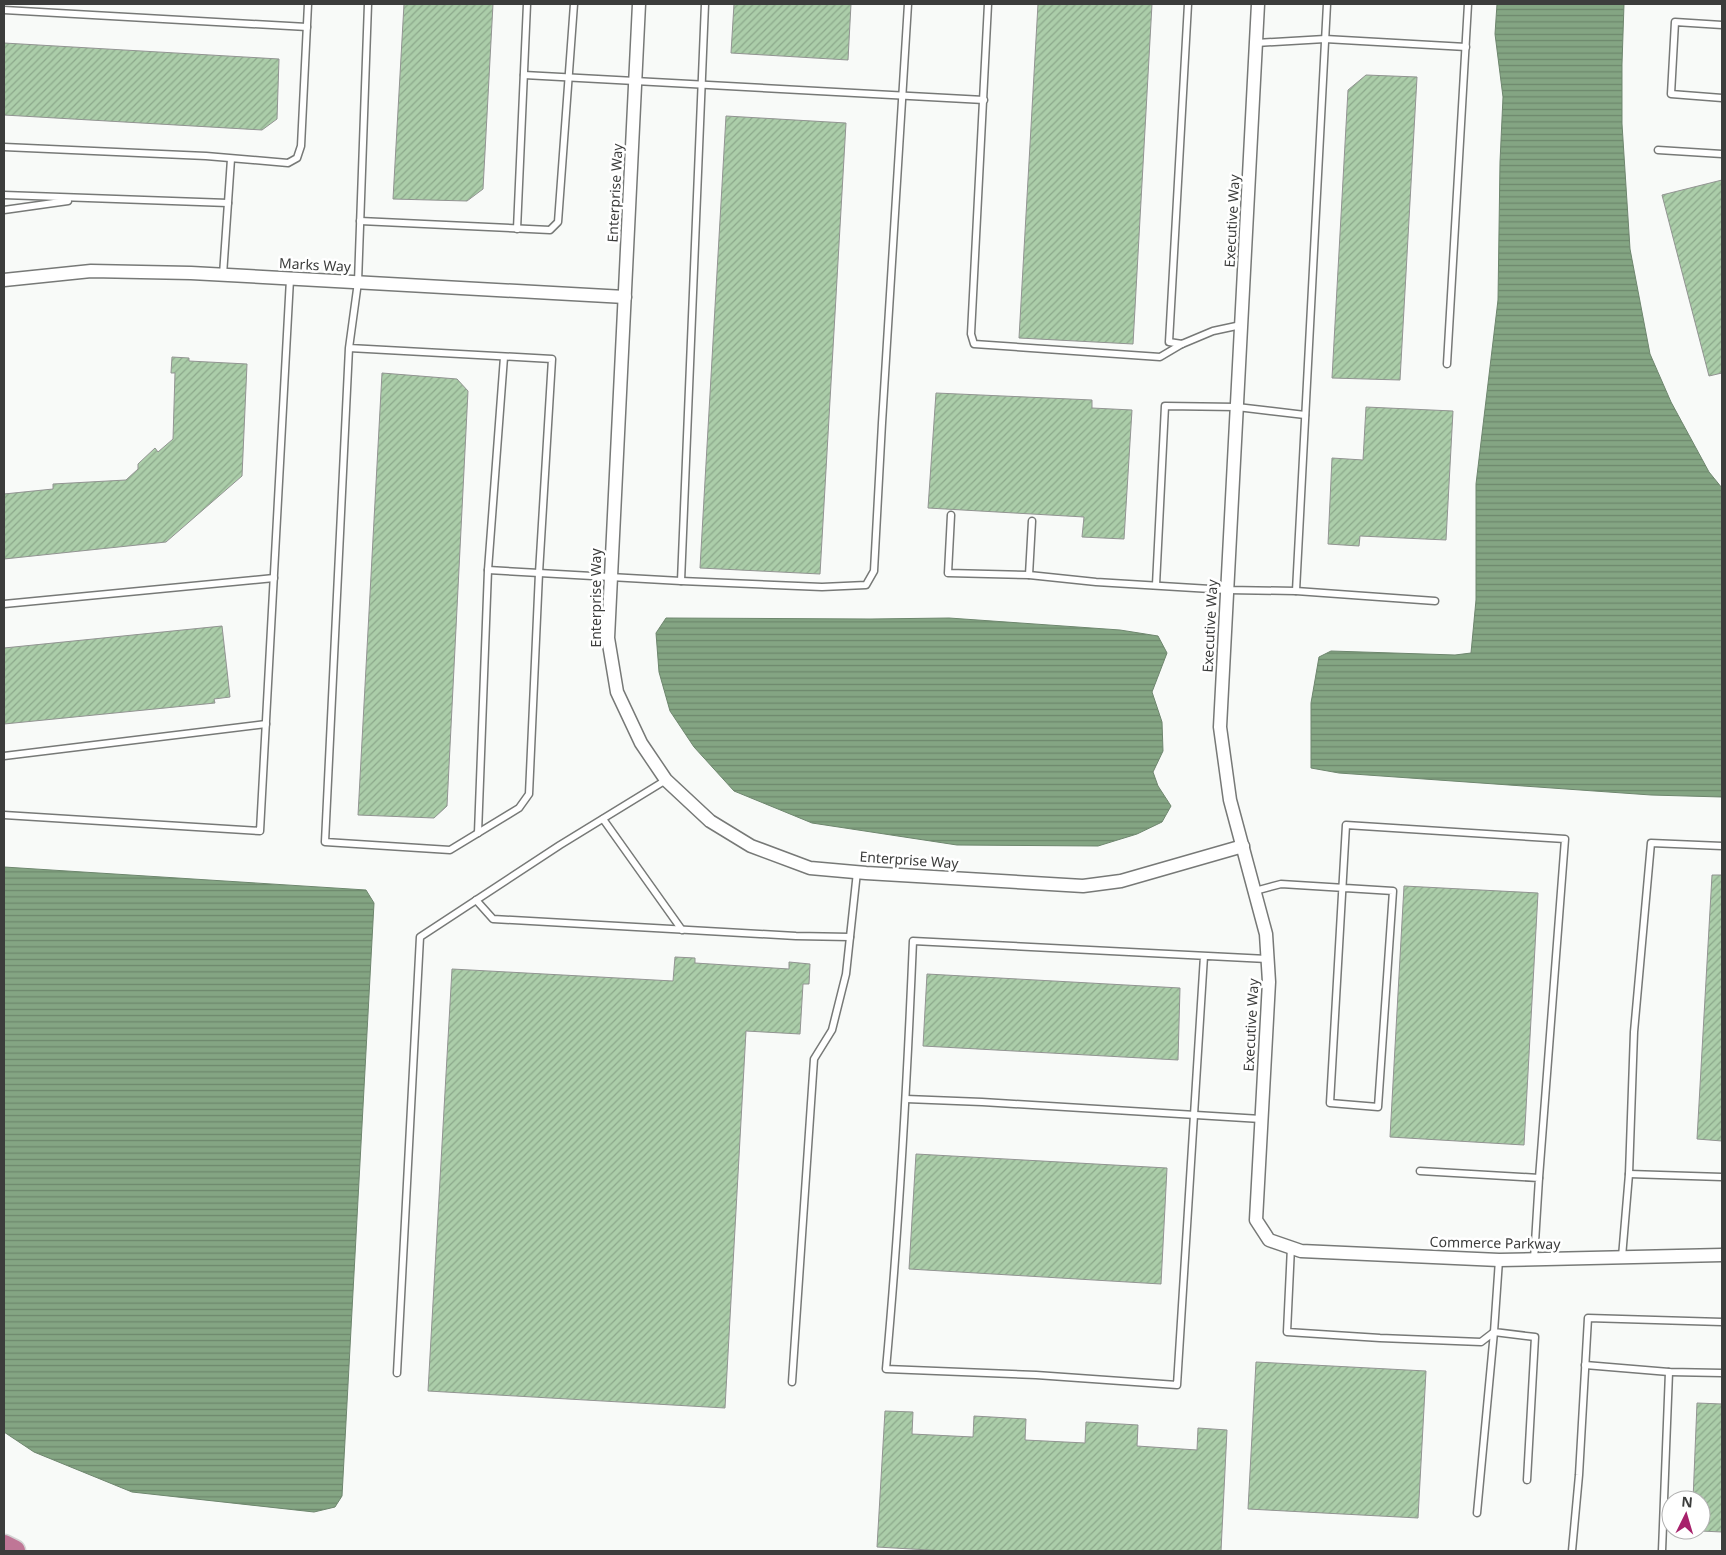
<svg xmlns="http://www.w3.org/2000/svg" width="1726" height="1555" font-family="'Noto Sans',sans-serif">
	<style>
		.water { fill: url(#water-rules); stroke: #6e866e }
		.building { fill: url(#building-hatch); stroke: #929492 }
		.lines { fill: none; stroke-linecap: round; stroke-linejoin: round }
		.service-casing { stroke: #777977; stroke-width: 9 }
		.minor-casing { stroke: #777977; stroke-width: 15 }
		.motorway-casing { stroke: #d4d4d4; stroke-width: 25 }
		.service { stroke: #fff; stroke-width: 6 }
		.minor { stroke: #fff; stroke-width: 12 }
		.motorway { stroke: #bf7696; stroke-width: 22 }
		.labels { text-anchor: middle; stroke-width: 5; stroke-linejoin: round; paint-order: stroke }
		.street-label { font-size: 14px; fill: #3c3d3c; stroke: #fff }
	</style>
	<defs>
		<pattern id="water-rules" width="6" height="5" patternUnits="userSpaceOnUse" patternTransform="scale(1.25)"><rect width="6" height="5" fill="#84a583"/><path d="M0 2.5h6" fill="none" stroke="#6d886c"/></pattern>
		<pattern id="building-hatch" width="6" height="6" patternUnits="userSpaceOnUse" patternTransform="scale(1.25)"><rect width="6" height="6" fill="#abcda9"/><path d="M-1 1l2-2M0 6l6-6M5 7l2-2" fill="none" stroke="#8ca88b"/></pattern>
	</defs>
	<rect width="100%" height="100%" fill="#f8faf8"/>
	<g class="water">
		<path d="M1497,4h127l-2,60v60l8,125 20,105 21,48 38,70 13,16v309l-71,-2 -312,-22 -28,-5v-65l8,-46 12,-6 124,4 16,-2 5,-53v-116l22,-184 2,-138 3,-65 -8,-63z"/>
		<path d="M666,618l205,1 78,-1 171,12 38,6 9,17 -15,39 10,30 1,29 -10,21 5,14 13,20 -9,16 -25,12 -39,12 -141,-1 -145,-22 -78,-32 -40,-44 -24,-36 -11,-39 -3,-39z"/>
		<path d="M4,867l362,23 8,13 -32,593 -7,11 -21,5 -182,-20 -98,-40 -30,-20z"/>
	</g>
	<g class="building">
		<path d="M404,4h89l-10,185 -16,12 -74,-2z"/>
		<path d="M734,4h117l-3,56 -117,-7z"/>
		<path d="M1038,4h114l-19,340 -114,-6z"/>
		<path d="M4,43l275,16 -2,60 -15,11 -258,-15z"/>
		<path d="M1366,75l51,2 -17,303 -68,-2 16,-288z"/>
		<path d="M726,116l120,7 -26,451 -120,-6z"/>
		<path d="M1722,180v193l-13,3 -47,-181z"/>
		<path d="M172,357l17,1v3l58,3 -5,112 -76,66 -162,17v-65l49,-5v-5l73,-4 12,-11v-5l17,-16 3,4 15,-13 2,-66h-4z"/>
		<path d="M382,373l75,6 11,12 -21,415 -13,12 -76,-3z"/>
		<path d="M936,393l156,7v8l40,2 -8,129 -42,-2 2,-20 -156,-9z"/>
		<path d="M1366,407l87,4 -7,129 -86,-4 -1,10 -31,-2 4,-86 31,2z"/>
		<path d="M222,626l8,71 -16,2 1,4 -211,21v-76z"/>
		<path d="M1712,875h10v266l-25,-2z"/>
		<path d="M1404,886l134,7 -14,252 -134,-8z"/>
		<path d="M675,957l20,1v5l94,6v-7l21,2 -1,20h-6l-3,50 -54,-3 -21,377 -297,-17 24,-422 221,12z"/>
		<path d="M927,974l253,14 -2,72 -255,-14z"/>
		<path d="M916,1154l251,14 -6,116 -252,-15z"/>
		<path d="M1256,1362l170,9 -8,147 -170,-9z"/>
		<path d="M1697,1403l25,1v128l-21,-1v-31h-8z"/>
		<path d="M885,1411l28,1 -1,22 61,3 1,-21 52,3 -1,21 60,3 1,-21 52,3 -1,21 60,4 1,-22 29,2 -6,121h-275l-69,-4z"/>
	</g>
	<g class="lines">
		<g class="service-casing">
			<g id="service">
				<path d="M988,4l-17,330 3,10 186,13 22,-13"/>
				<path d="M1188,4l-19,338 13,2 31,-13 28,-6"/>
				<path d="M4,10l303,17"/>
				<path d="M1722,25l-47,-3 -4,72 51,4"/>
				<path d="M1256,43l69,-4 141,8"/>
				<path d="M524,75l460,25"/>
				<path d="M4,147l202,9 82,7 9,-5 4,-12 7,-142"/>
				<path d="M1658,150l64,4"/>
				<path d="M4,195l224,8"/>
				<path d="M4,210l64,-9"/>
				<path d="M360,221l190,9 8,-8 16,-218"/>
				<path d="M517,229l10,-225"/>
				<path d="M223,275l8,-116"/>
				<path d="M349,348l203,11 -13,214 -10,221 -10,14 -69,42 -125,-8 24,-494 9,-66 10,-278"/>
				<path d="M1447,364l21,-360"/>
				<path d="M951,515l-3,58 81,2 67,7 131,8 69,1 139,10"/>
				<path d="M488,570l193,11 141,6 44,-2 8,-14 8,-148 26,-419"/>
				<path d="M1029,575l3,-54"/>
				<path d="M681,581l24,-577"/>
				<path d="M1156,585l9,-179 72,1 68,8"/>
				<path d="M1296,591l31,-587"/>
				<path d="M4,604l270,-26"/>
				<path d="M4,756l262,-32"/>
				<path d="M4,815l256,16 30,-552"/>
				<path d="M603,819l79,111"/>
				<path d="M478,833l10,-263 16,-213"/>
				<path d="M1255,891l26,-7 112,7 -15,216 -48,-4 16,-278 219,14 -26,339"/>
				<path d="M476,900l17,19 303,17 54,1"/>
				<path d="M1204,956l-27,429 -141,-10 -150,-6c13,-142 21,-285 27,-428l354,18"/>
				<path d="M906,1099l76,3 279,17"/>
				<path d="M1420,1171l119,7 -5,81"/>
				<path d="M1629,1174l93,3"/>
				<path d="M1291,1247l-4,85 93,6 101,4 13,-10 -17,181"/>
				<path d="M1622,1257l7,-83 5,-142 17,-189 71,3"/>
				<path d="M1499,1260l-5,72 41,5 -8,143"/>
				<path d="M1585,1365l84,7 53,1"/>
				<path d="M397,1373l23,-436 140,-92 106,-65"/>
				<path d="M792,1382l22,-323 18,-29 14,-56 11,-102"/>
				<path d="M1572,1551l7,-76 9,-157 134,4"/>
				<path d="M1662,1551l7,-179"/>
			</g>
		</g>
		<g class="minor-casing">
			<g id="minor">
				<path d="M639,4l-31,634 9,54 24,51 25,37 44,41 41,25 59,22 56,5 217,13 38,-5 122,-35"/>
				<path d="M1258,4l-38,723 10,73 36,134 3,48 -13,238 13,20 32,11 198,9 223,-5"/>
				<path d="M4,280l87,-9 100,2 434,24"/>
			</g>
		</g>
		<g class="motorway-casing">
			<path id="motorway" d="M4,1546l10,5"/>
		</g>
		<use href="#service" class="service"/>
		<use href="#minor" class="minor"/>
		<use href="#motorway" class="motorway"/>
	</g>
	<g class="labels">
		<g class="street-label">
			<text transform="translate(615 193) rotate(-87)" y="5">Enterprise Way</text>
			<text transform="translate(1232 221) rotate(-87)" y="5">Executive Way</text>
			<text transform="translate(315 265) rotate(3)" y="5">Marks Way</text>
			<text transform="translate(596 598) rotate(-90)" y="5">Enterprise Way</text>
			<text transform="translate(1210 626) rotate(-87)" y="5">Executive Way</text>
			<text transform="translate(909 860) rotate(4)" y="5">Enterprise Way</text>
			<text transform="translate(1251 1025) rotate(-87)" y="5">Executive Way</text>
			<text transform="translate(1495 1243) rotate(1)" y="5">Commerce Parkway</text>
		</g>
	</g>
	<rect width="1726" height="1555" fill="none" stroke="#3c3d3c" stroke-width="10"/>
	<g transform="translate(1686 1515) rotate(5)"><circle r="24" fill="#ffffff" stroke="#b1b1b1"/>
	<path d="M0-4L9 19L0 12L-9 19Z" fill="#a7216b"/>
	<text y="-8" font-size="14" font-weight="bold" text-anchor="middle" fill="#3c3d3c">N</text>
	</g>
</svg>
